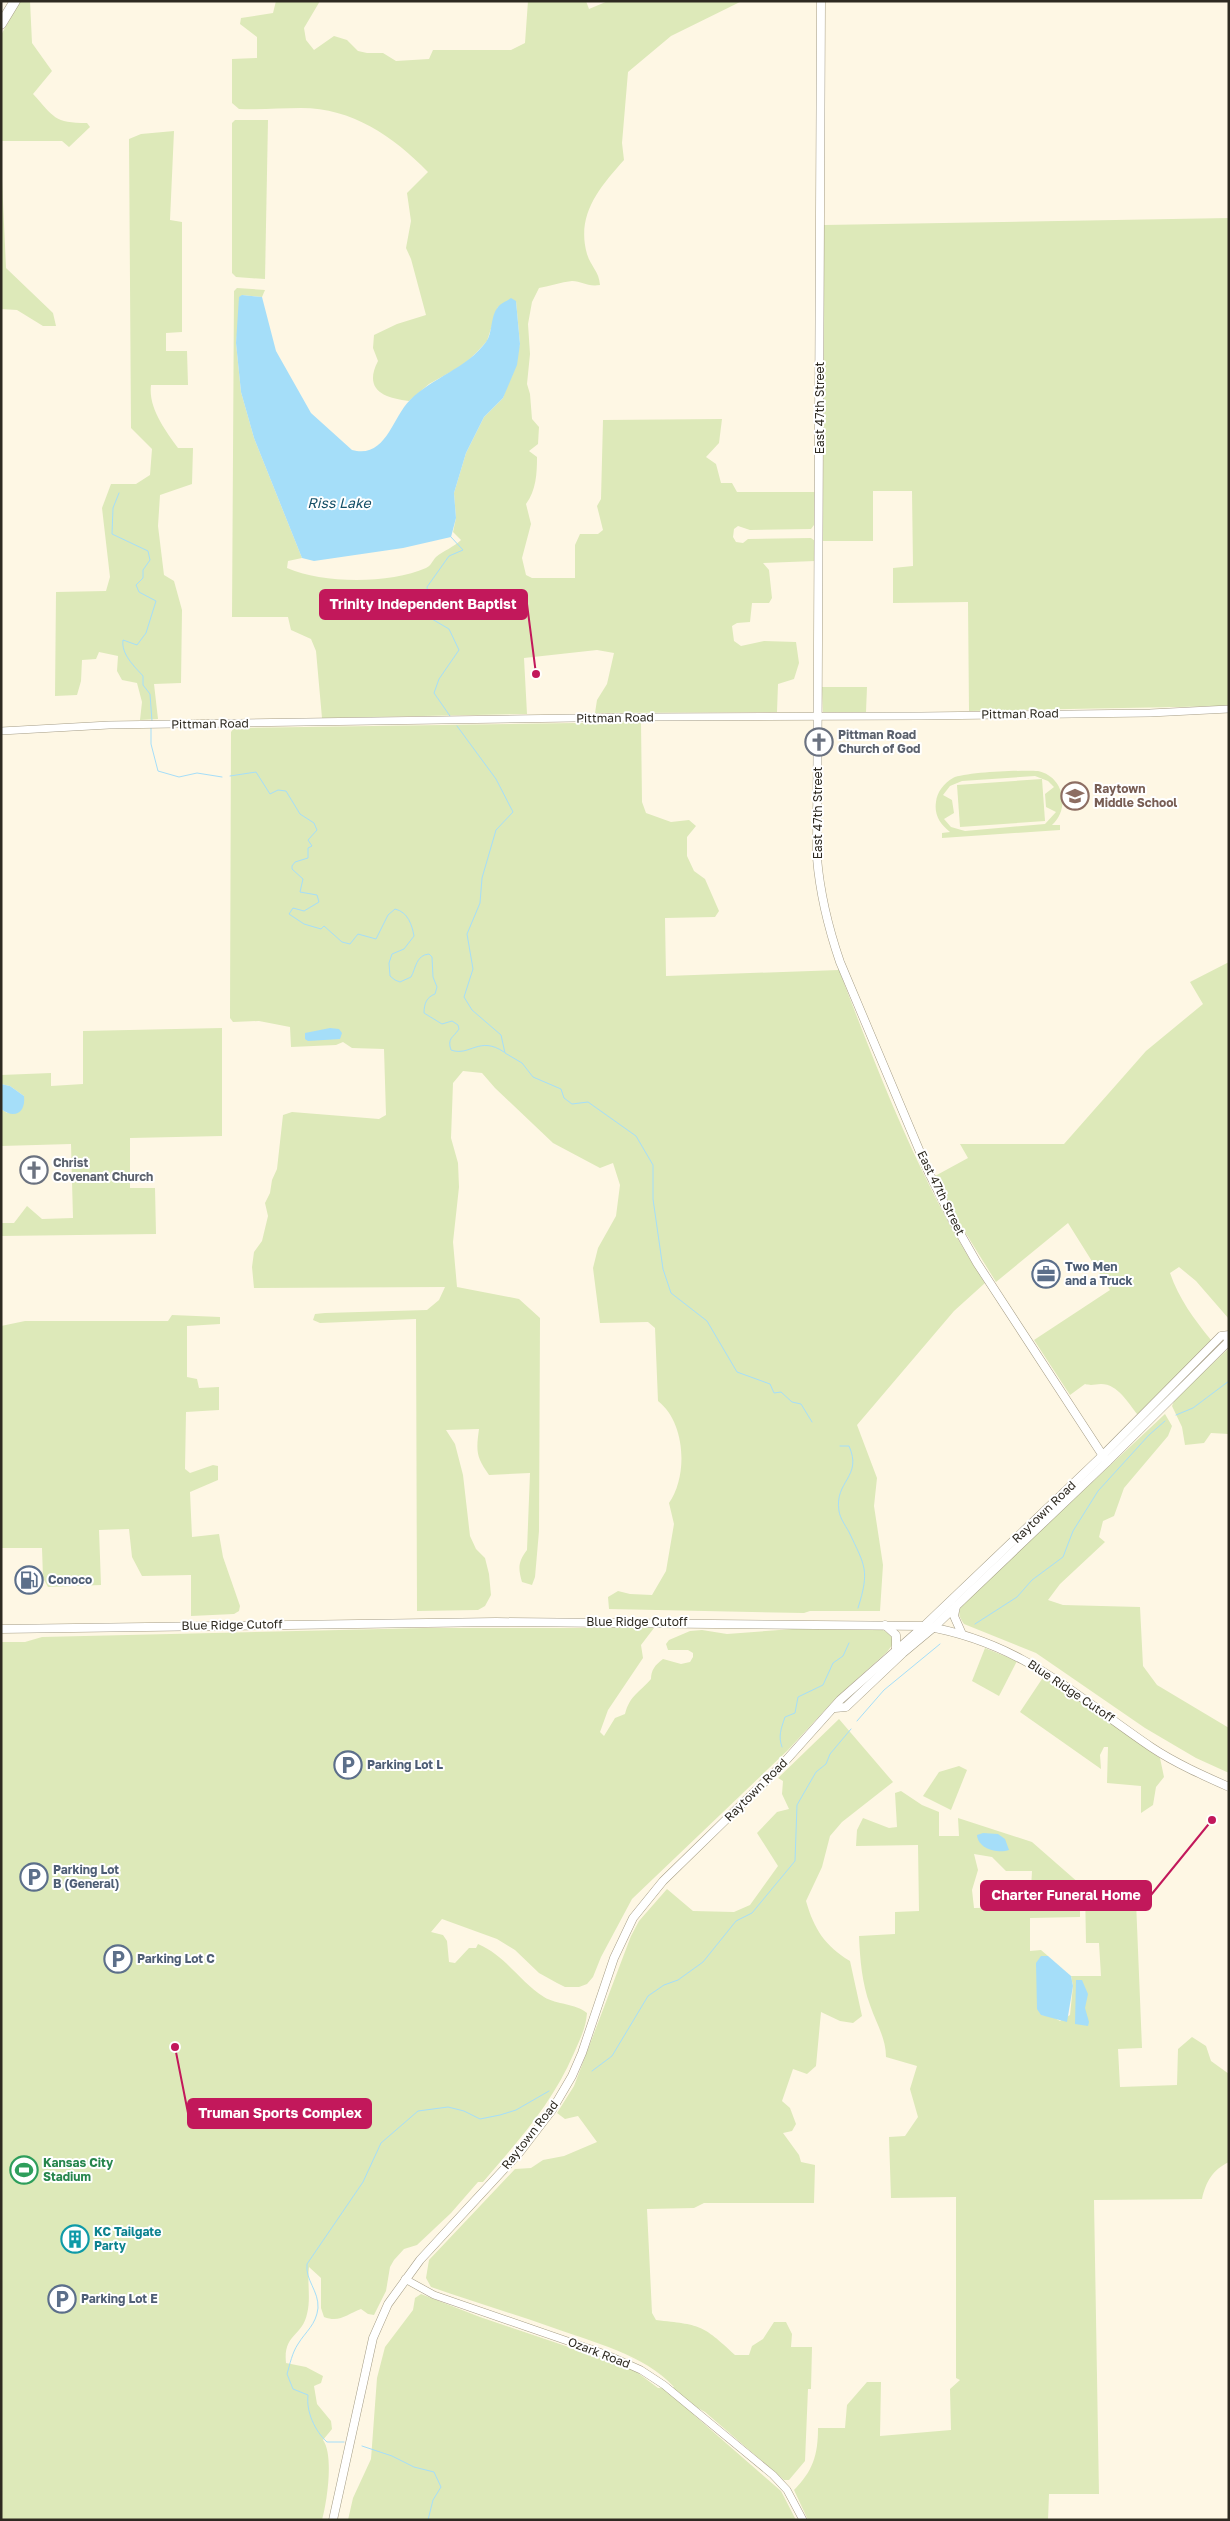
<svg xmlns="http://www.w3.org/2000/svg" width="1230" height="2521" font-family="'Golos Text',sans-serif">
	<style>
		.green { fill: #dde9b9; fill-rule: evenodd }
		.water { fill: #a5def9 }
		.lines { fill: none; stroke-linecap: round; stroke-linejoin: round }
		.stream { stroke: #a5def9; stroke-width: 1 }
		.tertiary-casing { stroke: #a59d86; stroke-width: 8 }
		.secondary-casing { stroke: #a59d86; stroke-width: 9 }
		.motorway-casing { stroke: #a59d86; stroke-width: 11 }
		.tertiary { stroke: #fff; stroke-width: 7 }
		.secondary { stroke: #fff; stroke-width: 8 }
		.motorway { stroke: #fff; stroke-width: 10 }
		.labels { text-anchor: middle; stroke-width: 4; stroke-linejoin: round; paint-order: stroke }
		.street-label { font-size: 12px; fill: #2e2a21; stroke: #fff }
		.worship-label { font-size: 12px; font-weight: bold; fill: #5b616d; stroke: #fff; text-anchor: start }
		.education-label { font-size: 12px; font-weight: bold; fill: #785e54; stroke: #fff; text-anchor: start }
		.service-label { font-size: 12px; font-weight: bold; fill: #4e5e75; stroke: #fff; text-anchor: start }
		.leisure-label { font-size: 12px; font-weight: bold; fill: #27864d; stroke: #fff; text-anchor: start }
		.culture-label { font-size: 12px; font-weight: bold; fill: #0d838f; stroke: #fff; text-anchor: start }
		.water-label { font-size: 14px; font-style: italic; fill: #144f67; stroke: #fff }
		.leader { fill: none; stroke: #c2185b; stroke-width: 2 }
		.callout-dot { fill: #c2185b; stroke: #fff; stroke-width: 2 }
		.callout { fill: #c2185b; stroke: #c2185b; stroke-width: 2 }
		.callout-label { font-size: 14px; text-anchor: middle; font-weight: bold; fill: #fff }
	</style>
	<rect width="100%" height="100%" fill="#fef7e4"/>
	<g class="green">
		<path d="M20,1h10l2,42 20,28 -19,23c21,23 21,29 54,29l3,4 -21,20 -7,-6h-61v-106z"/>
		<path d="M276,1h44l-16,27 2,12 8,10 20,-14 13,4 11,11 9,2h16l13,8 33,-2 4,-9h78l14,-7 3,-42h58l3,8 19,-8h134l-71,35 -43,36 -6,71 2,17c-25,28 -48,55 -37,94 4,13 12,17 13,31 -13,2 -18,-4 -28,-4 -11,1 -22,5 -33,7l-7,14 -4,22 2,30 -3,30 3,10 2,25 7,8 -1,17 -9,7 8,6c0,17 -1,33 -11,47l5,20 -9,34 4,17 6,3h43v-33l5,-11h18l5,-4 -6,-24 4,-7 2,-79 119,-1 -3,24 -13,14 10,7 5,19h11l5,9h78l-1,33 -3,4 -61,1 -12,-4 -4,3 -1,8 3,5 7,1 5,-4 63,-1 4,3v20l-52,2 6,7 3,28 -3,5h-17l-2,19 -13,1 -5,3 2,15 7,5 23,-5 32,1 3,21 -5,16 -16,5 -1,28 -182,1 2,-13 10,-16 7,-31 -17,-3 -73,8 3,56 -205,4 -6,-67 -5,-12 -20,-9 -3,-13h-56l2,-326 3,-3 28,2 -3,7 -20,-2 -6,48 5,49 13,46 48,120 -14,3 -1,7c36,16 103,16 139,0 5,-2 6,-7 10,-11 7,-6 18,-10 25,-17l-8,-8 3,-14 -2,-25 12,-40 18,-36 19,-19 17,-54 -4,-43 -18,6 -11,34 -11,12 -13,12 -34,19 -20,17c-25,-3 -46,-11 -31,-40l-5,-13 1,-13 23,-11 29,-9 -15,-56 -5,-11 5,-27 -4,-28 21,-21c-35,-36 -76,-64 -127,-64 -21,0 -41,2 -62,1l-7,-6v-44l25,-1v-21l-17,-13 1,-6 32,-5z"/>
		<path d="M235,120h33l-3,159 -29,-2 -4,-4v-150z"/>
		<path d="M174,131l-4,89 12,2v110l-16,1v18h21l1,34h-37c-3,23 15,46 27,63h15l-1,36 -32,11 -2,31 6,49 10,6 8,29 -1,73 -27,1 4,35 -18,1 2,-18 -5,-19 -15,-3 -5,-9 1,-15 -19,-4 -3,7 -14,1 -1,21 -4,14 -22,1 1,-104 50,-1 4,-14 -8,-69 9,-24h25l14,-9 2,-26 -21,-21 -2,-289 12,-5z"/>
		<path d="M1,158l5,110 47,45 3,13h-13l-26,-16 -16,-1z"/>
		<path d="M1229,218v488l-260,5 -1,-109 -75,1v-35l20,-2 -1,-75h-39v50h-50l1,-316z"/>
		<path d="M822,687h45l-1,25h-43z"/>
		<path d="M641,722l1,80 4,11 25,9 18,-2 7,6 -9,11v19l7,15 11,8 14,32 -4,6 -50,1 1,58 173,-6c41,107 83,217 146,313l-31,28 -97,114 20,53 -3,28 9,59 -3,46h-70l-6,2 -195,-4 -1,-12 10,-6 12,3 22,1 14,-24 8,-47 -5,-21c19,-27 17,-80 -11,-102l-3,-73 -7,-6 -48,1 -7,-55 5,-20 18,-32 4,-31 -7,-22 -13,5 -47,-25 -58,-55 -13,-15 -19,-2 -10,12 -2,55 7,25 1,24 -6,55 4,45 62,12 21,19 -1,213 -4,46 -3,8 -10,-3c-4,-14 -4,-20 5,-32l3,-77 -41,2c-13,-18 -13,-24 -10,-46l-33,1 9,14 8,31 7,61 6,13 9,9 4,16 2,21 -6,11 -7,4 -61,1 -1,-292 -96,4 -7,-3 2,-6 10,-1 102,-3 12,-10 6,-13 -191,1 -2,-21 2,-15 8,-11 6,-25 -3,-13 5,-10 2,-13 5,-11 6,-54 9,-3 87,7 7,-4 -2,-66 -32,-1 -9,-6 -7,3 -45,2 -1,-20 -31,-6 -26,1 -3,-4 1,-286 3,-4z"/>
		<path d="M1038,771c25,5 33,37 14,54h8v5l-118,8v-5l8,-1c-10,-8 -16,-17 -14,-30 1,-10 8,-19 17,-24 13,-6 69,-8 85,-7zM1035,776l13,5 6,6 -9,7 1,13 10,5 -11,12 -80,7 -14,-4 -7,-8 10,-6 -2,-13 -9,-5 7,-9 12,-5z"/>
		<path d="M1042,779l3,42 -85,6 -3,-42z"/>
		<path d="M1229,962v357l-33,-38 -17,-14 -9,6c9,26 24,46 41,67l-73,75c-10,-12 -20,-31 -37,-31 -6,0 -9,2 -16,0l-15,11 -36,-55 76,-50 -42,-67 -72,59 -36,-58 -25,-48 33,-18 -8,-14h104l82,-93 57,-47 -13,-22z"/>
		<path d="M222,1028v108l-92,2v50h25l1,46 -155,2v-13h13l13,-17 15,13 31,-1 -2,-74 -70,2v-37l6,4 17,-17 -14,-10 -9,-2v-9l50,-2v13l32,-2v-53z"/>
		<path d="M172,1315l48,2v7l-33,2v51l10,2 2,9 20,-1v23l-33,2 -1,57 5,4 23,-8 5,1v14l-28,12 2,45 27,-3 4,23 17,49 -1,5 -5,3 -43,2v-41l-49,1 -10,-19 -3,-28 -30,1 2,55 -53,2 -5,-9 -1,-30h-41v-222l24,-5h143z"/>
		<path d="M1229,1348v86l-18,-1 -7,10 -19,2 -3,-18 -10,-21 3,-7z"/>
		<path d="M1165,1414l7,12 -4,10 -44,52 -10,28 -11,5 -4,16 6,5 -45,42 -12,16 15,5 77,2 3,59 14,19 72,43v45l-33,-15 -51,-30 -109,-75 -72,-29c-6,-8 -6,-12 -2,-20z"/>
		<path d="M425,1628h229l-13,17 2,13 -35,52 -8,22 4,4 11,-18 10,-4c5,-19 14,-21 26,-35 0,-9 4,-14 12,-20l18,5 9,-2 3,-5v-4l-5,-3h-20l-2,-6 3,-4 21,-9 12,-1 25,4 66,-5 90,1 8,5 2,9 -6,8 -50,45 -49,53 -156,149 -31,58 -8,20 -6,7 -8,3h-14l-8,-4 -18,-10 -24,-23 -18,-11 -55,-20 -11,13 12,3 4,6 2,21 6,1 14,-15h7l2,-4c28,12 41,37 66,53 13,8 31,6 43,16 -1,15 -7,26 -13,40 -22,51 -55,87 -91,129h-5l-27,31 -34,32 -13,4 -10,11 -4,7 -4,24 -12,24 -6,-1 -7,-5c-14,5 -21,14 -37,8l-3,-9v-30l-12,-11c-2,16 2,32 -2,47 -5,23 -24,20 -21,49l20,4 17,9 -2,7 -7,3 3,18 14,17 1,8 -9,11c11,15 4,62 -1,80h-321v-878h24l17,-5z"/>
		<path d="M985,1648l32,13 -18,35 -27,-15z"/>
		<path d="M1044,1676l116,82 4,19 -8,10 -3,18 -12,8v-27l-34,-3 1,-36h-4l-4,8 1,14 -81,-57z"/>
		<path d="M839,1719l54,63 -51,40 -12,14 -8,31 -16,34c8,28 19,45 44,60l12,55 -9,7 -13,-2 -19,-9 -5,54 -9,8 -14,-5 -11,32 8,7 6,16 -4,7 -9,2 16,22 2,7 14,3 -1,38h-110l-10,5 -47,1 5,104 4,7c44,5 46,4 79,35h14l3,-9 11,-7 11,-17h12l6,12 -1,13h21l-1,42h-3l-3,72 -16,19h-5l-79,-68 -7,-4 -4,7 87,76 15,29h-448l5,-22 18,-39 6,-81 8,-31 28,-37 2,-12 6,-4 59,23 133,45 21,8 24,18 16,-1c-30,-33 -82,-45 -123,-60 -40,-14 -80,-26 -120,-40l-5,-9 3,-18 86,-91 16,-1 12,-8 21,-4 33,-14 -19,-26 -13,3 -8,-6 17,-27 57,-150 8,-15 28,-32 26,22 41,1 16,-7 28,-39 -21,-33 20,-21 12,-3 -7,-15 1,-13 -5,-3z"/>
		<path d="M959,1766l8,4 -16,40 -28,-14 16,-24z"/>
		<path d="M901,1791l21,14 17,7v24h20l-1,-18 74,24 48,42v33l-50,1v33l11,-1 7,6h-7v59l10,1 9,5 10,-6 3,-29 -2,-10h30l-2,-33h-13l-1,-54 34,12h17l6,147 -24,1 2,38 57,-2 1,-36 14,-12 14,9 5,15 18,13v88c-17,8 -23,20 -27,37l-108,1 5,294h-50l-1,26h-240l-14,-30c19,-19 24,-35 24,-62h27l2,-23 20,-23h14l-1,54 71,-6 -1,-41 10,-9 -4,-2v-181l-65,1 -2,-61 16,-1 13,-19 -8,-28 7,-23 -31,-9c0,-19 -10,-34 -16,-52 -8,-22 -10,-45 -11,-69l36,-2v-22l24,-1 -1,-66 -62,1 1,-16 6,-12 26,10 8,-1 -2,-34zM974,1854l18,3 14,14h26l-2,36 -56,1 -2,-18 6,-20z"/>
	</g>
	<g class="water">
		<path d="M242,295l20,2 14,54 35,62 41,37c34,9 40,-32 58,-50 23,-23 56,-31 76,-58 7,-9 4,-26 12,-35 3,-4 9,-6 13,-9l5,3 4,43 -3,21 -14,33 -19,19 -18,36 -12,40 2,25 -5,19 -48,11 -89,13 -12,-3 -48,-120 -13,-46 -5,-49 3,-46z"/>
		<path d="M330,1028l9,1 3,4 -2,6 -32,2 -3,-2v-6z"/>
		<path d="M1,1084l9,2 14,10c2,16 -9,24 -23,13z"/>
		<path d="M983,1833l15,1 7,5 4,11c-11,4 -31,-1 -32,-15z"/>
		<path d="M1041,1956h7l23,20 2,10 -6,36 -26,-7 -4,-6 -1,-46z"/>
		<path d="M1076,1980h6l6,14 -3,14 4,14 -1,4 -13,-2z"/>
	</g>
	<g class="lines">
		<g class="stream">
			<path d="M119,493l-6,15 -1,26 36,17 2,9 -7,10v8l-7,7 3,7 17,9 -10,32 -9,12 -14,-5c-2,14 11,26 20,36v9l7,9 2,27"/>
			<path d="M450,716l-16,-23 5,-14 20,-29 -10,-21 -17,-10 -5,-32 22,-31 14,-6 -12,-13"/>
			<path d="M457,726l39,53 17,33 -17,18 -14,48 -2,25 -13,31 6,35 -9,28 8,13 29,25 4,18 17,10 11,14 28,12 3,9 8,6 16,-2 48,34 17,29v34l10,70 8,24 36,28 30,51 33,12 4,9 7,-1 11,10 9,2 11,18"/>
			<path d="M151,727v17l7,27 21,6 18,-4 25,4"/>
			<path d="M230,776l26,-4 14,22 8,-4 8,1 14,23 14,9 3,7 -9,10 4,6 -4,2v10l-13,4 -3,4v3l11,10 -3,13 17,3 2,7 -15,9 -11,-3 -4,6 15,10 17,5 3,-3 18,16 8,2 8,-10 18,5 12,-24 7,-6c13,3 17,16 19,27l-10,13 -12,5 -3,9 1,13 5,4 5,2 11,-5c5,-9 5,-22 18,-23l3,3 1,20 4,10 -2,7c-8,3 -11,9 -11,19l18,11 10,-3 6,4 1,4c-6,9 -12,9 -8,21 19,7 28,-15 53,2"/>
			<path d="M1176,1415l17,-7 36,-27"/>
			<path d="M840,1446h9c14,31 -15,35 -10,65 1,7 6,14 10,21 16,34 21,38 9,76"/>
			<path d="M975,1624l42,-27 15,-17 31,-23 10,-26 25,-40 51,-56 16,-14"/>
			<path d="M857,1721l27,-31 56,-46"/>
			<path d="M782,1747c-4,-11 -1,-18 3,-30l10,-4 3,-16 25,-12 10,-22 10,-7 6,-13"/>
			<path d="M592,2071l20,-15 36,-60 16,-11 14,-5 25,-18 33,-41 16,-8 43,-52 2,-56 19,-33 10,-8 4,-10 21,-25"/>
			<path d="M344,2442h-17c-12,-11 -21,-30 -19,-47l-15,-6 -6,-15c3,-10 5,-21 11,-30 8,-13 18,-19 20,-36 1,-17 -13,-28 -11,-44l56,-82 18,-39 37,-32 30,-4 16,4 16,8 20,-4 16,-5 33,-19"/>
			<path d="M362,2446l30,10 22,11 20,5 7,15 -8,13 -5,20"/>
		</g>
		<g class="tertiary-casing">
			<g id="tertiary">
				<path d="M1,731l108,-6 535,-8 277,-1 229,-3 79,-4"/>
				<path d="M405,2279l29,16 171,59 36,16 23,15 109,90 14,15 16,30"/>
			</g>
		</g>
		<g class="secondary-casing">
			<g id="secondary">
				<path d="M821,1l-4,857c3,36 11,69 23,104l88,209 25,50 24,42 130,199"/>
				<path d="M956,1606l-2,10 8,18"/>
				<path d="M885,1625l11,10v15"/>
				<path d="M1,1629l495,-7 428,4c97,16 149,68 227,121 24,16 51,28 78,40"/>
				<path d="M835,1708l11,-1 57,-54 30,-25 174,-166 120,-119 2,-5"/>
				<path d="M333,2520l40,-182 15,-34 32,-44 99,-107 33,-43 20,-34 10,-23 32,-95 19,-40 30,-37 117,-114 60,-67 84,-74 178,-170 119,-120 8,-1"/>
			</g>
		</g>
		<g class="motorway-casing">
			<path id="motorway" d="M1,24l14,-23"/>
		</g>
		<use href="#tertiary" class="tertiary"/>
		<use href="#secondary" class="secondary"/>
		<use href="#motorway" class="motorway"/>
	</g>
	<defs>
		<g id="church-ring" transform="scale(1.4375)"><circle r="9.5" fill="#fff" stroke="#6b7280" stroke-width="1.5"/><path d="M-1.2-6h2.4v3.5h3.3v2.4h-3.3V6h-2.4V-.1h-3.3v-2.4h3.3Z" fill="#6b7280"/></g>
		<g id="school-ring" transform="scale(1.4375)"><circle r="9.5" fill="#fff" stroke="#8d6e63" stroke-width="1.5"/><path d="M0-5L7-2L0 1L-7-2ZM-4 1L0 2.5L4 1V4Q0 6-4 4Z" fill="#8d6e63"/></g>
		<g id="office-ring" transform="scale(1.4375)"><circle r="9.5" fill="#fff" stroke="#5c6f8a" stroke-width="1.5"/><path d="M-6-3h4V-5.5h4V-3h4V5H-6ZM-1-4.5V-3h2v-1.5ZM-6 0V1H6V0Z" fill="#5c6f8a"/></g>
		<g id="fuel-ring" transform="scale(1.4375)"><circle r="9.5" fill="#fff" stroke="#5c6f8a" stroke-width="1.5"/><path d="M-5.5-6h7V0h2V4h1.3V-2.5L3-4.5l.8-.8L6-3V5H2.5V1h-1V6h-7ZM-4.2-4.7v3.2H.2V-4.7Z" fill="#5c6f8a"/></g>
		<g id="parking-ring" transform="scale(1.4375)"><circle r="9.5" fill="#fff" stroke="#5c6f8a" stroke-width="1.5"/><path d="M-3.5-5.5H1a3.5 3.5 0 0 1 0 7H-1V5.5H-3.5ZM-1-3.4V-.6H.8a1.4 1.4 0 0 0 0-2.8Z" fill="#5c6f8a"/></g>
		<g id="stadium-ring" transform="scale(1.4375)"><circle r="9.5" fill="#fff" stroke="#2e9e5b" stroke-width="1.5"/><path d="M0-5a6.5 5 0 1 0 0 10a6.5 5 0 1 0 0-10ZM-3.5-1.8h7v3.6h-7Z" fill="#2e9e5b"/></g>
		<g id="building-ring" transform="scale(1.4375)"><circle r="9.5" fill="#fff" stroke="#0f9aa8" stroke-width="1.5"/><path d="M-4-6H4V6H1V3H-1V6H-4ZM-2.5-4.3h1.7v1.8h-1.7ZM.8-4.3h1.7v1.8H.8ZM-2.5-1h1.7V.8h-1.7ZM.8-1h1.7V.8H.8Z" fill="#0f9aa8"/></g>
	</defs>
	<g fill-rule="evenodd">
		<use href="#church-ring" x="819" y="742"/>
		<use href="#school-ring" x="1075" y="796"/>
		<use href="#church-ring" x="34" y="1170"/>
		<use href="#office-ring" x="1046" y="1274"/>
		<use href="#fuel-ring" x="29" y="1580"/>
		<use href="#parking-ring" x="348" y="1765"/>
		<use href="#parking-ring" x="34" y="1877"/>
		<use href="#parking-ring" x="118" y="1959"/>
		<use href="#stadium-ring" x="24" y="2170"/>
		<use href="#building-ring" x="75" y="2239"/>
		<use href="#parking-ring" x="62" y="2299"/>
	</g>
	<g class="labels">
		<g class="street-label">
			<text transform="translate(820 408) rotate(-90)" y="4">East 47th Street</text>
			<text transform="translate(1020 714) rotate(-1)" y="4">Pittman Road</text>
			<text transform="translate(615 718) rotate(-1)" y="4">Pittman Road</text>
			<text transform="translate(210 724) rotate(-1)" y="4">Pittman Road</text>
			<text transform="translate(818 813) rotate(-90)" y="4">East 47th Street</text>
			<text transform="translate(941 1193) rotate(64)" y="4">East 47th Street</text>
			<text transform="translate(1044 1512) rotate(-44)" y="4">Raytown Road</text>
			<text x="637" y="1626">Blue Ridge Cutoff</text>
			<text transform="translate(232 1625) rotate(-1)" y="4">Blue Ridge Cutoff</text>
			<text transform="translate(1071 1691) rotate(34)" y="4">Blue Ridge Cutoff</text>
			<text transform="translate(756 1790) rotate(-45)" y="4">Raytown Road</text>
			<text transform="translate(530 2135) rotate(-52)" y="4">Raytown Road</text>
			<text transform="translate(599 2353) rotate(21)" y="4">Ozark Road</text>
		</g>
		<g class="worship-label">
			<text x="838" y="739">Pittman Road<tspan x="838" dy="14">Church of God</tspan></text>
			<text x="53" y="1167">Christ<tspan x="53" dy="14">Covenant Church</tspan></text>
		</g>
		<g class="education-label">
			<text x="1094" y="793">Raytown<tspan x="1094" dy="14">Middle School</tspan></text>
		</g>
		<g class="service-label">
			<text x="1065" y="1271">Two Men<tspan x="1065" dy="14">and a Truck</tspan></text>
			<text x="48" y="1584">Conoco</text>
			<text x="367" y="1769">Parking Lot L</text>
			<text x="53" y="1874">Parking Lot<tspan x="53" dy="14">B (General)</tspan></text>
			<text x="137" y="1963">Parking Lot C</text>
			<text x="81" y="2303">Parking Lot E</text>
		</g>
		<g class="leisure-label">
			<text x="43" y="2167">Kansas City<tspan x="43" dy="14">Stadium</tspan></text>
		</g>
		<g class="culture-label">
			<text x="94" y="2236">KC Tailgate<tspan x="94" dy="14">Party</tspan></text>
		</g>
		<g class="water-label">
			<text x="339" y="508">Riss Lake</text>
		</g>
	</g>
	<path class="leader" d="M536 674L527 604M1212 1820L1151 1895M175 2047L188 2113"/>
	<g class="callout-dot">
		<circle cx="536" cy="674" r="5"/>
		<circle cx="1212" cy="1820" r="5"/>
		<circle cx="175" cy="2047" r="5"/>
	</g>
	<g class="callout">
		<rect x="320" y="590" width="207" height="29" rx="5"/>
		<rect x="981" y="1881" width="170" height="29" rx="5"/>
		<rect x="188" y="2099" width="183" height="29" rx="5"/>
	</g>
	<g class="callout-label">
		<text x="423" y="609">Trinity Independent Baptist</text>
		<text x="1066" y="1900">Charter Funeral Home</text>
		<text x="280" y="2118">Truman Sports Complex</text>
	</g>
	<rect width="1230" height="2521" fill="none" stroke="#2e2a21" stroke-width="5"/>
</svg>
